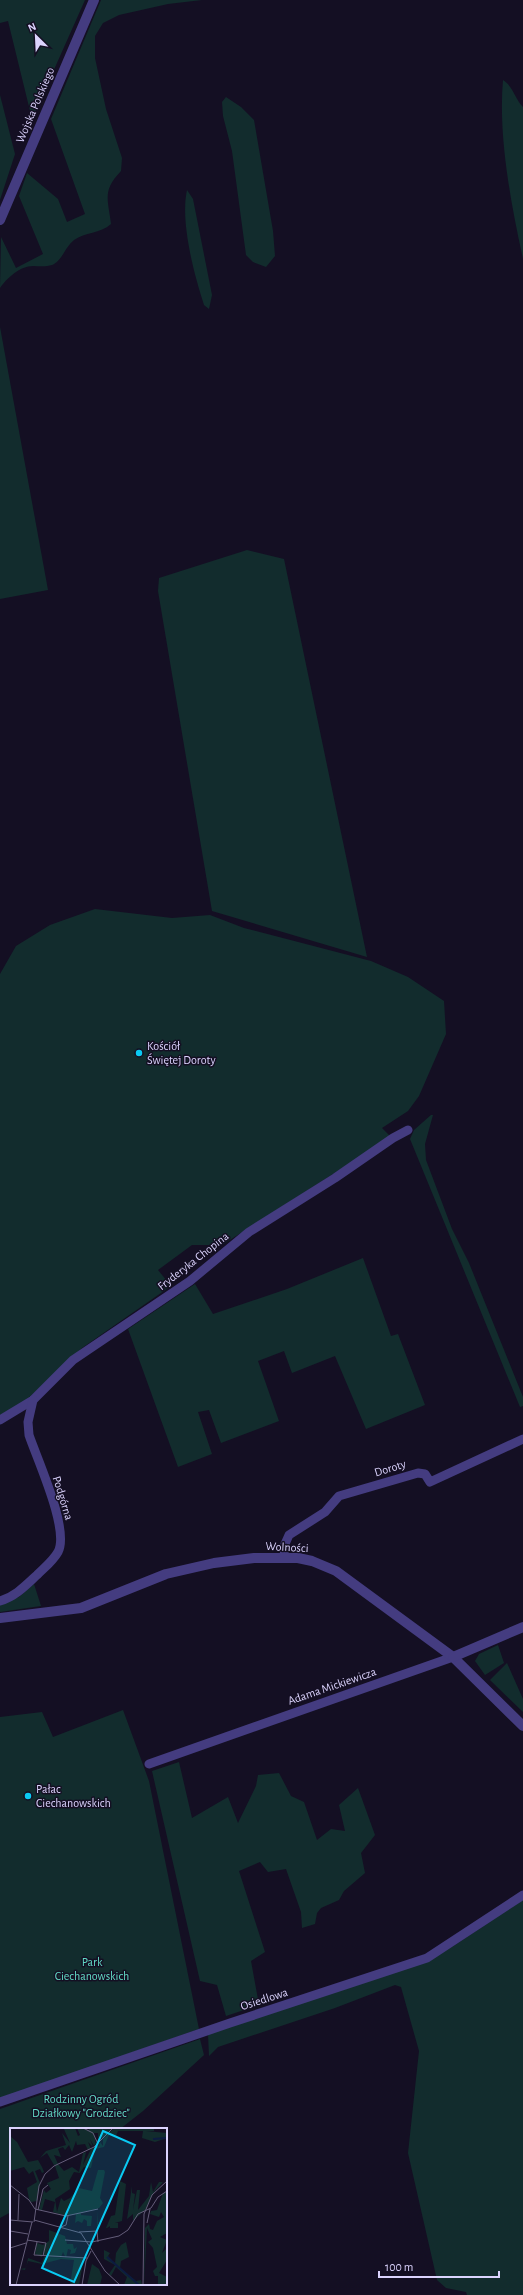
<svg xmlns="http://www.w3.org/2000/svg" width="523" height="2295" font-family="'Alegreya Sans',sans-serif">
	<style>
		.green { fill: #122c2d }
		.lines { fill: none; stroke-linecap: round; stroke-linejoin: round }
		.minor { stroke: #443c80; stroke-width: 9 }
		.tertiary { stroke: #443c80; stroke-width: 10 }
		.poi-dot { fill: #0acaf3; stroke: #140f23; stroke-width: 1.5 }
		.labels { text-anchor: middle; stroke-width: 3; stroke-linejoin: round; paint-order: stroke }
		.street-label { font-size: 12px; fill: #dbd3fd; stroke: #140f23 }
		.poi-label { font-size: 12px; fill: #dbd3fd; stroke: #140f23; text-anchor: start }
		.park-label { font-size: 12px; fill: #62dbc6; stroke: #140f23 }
		.inset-river { fill: none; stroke: #0c1b40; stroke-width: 2 }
		.inset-road { fill: none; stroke: #645d7a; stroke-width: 1 }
		.view { fill: #0acaf3; fill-opacity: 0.15; stroke: #0acaf3; stroke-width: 2 }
		.inset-edge { fill: none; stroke: #dbd3fd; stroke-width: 2 }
	</style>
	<rect width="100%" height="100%" fill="#140f23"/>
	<g class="green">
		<path d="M0,0h85l-53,119 -24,-98 -8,2z"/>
		<path d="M101,0h101l-34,4 -49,11 -16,8 -8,13v22l11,51 16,49 -1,13c-19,20 -13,28 -10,53 -11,10 -26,8 -37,16 -9,7 -12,21 -22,25 -6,2 -13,1 -19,1 -13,0 -26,12 -33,22l1,-51 15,31 27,-14 -24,-58 8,-23 31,26 9,23 18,-8 -34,-95z"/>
		<path d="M503,80c10,6 12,19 20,27v152c-12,-55 -25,-123 -20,-179z"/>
		<path d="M0,95l15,59 -15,46z"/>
		<path d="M226,97l15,10 13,13 19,111 2,25 -9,11 -13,-5 -7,-7 -14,-104 -9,-35 -1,-14z"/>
		<path d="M187,190l6,9 19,96 -3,14 -5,-4c-10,-31 -24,-83 -17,-115z"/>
		<path d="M0,327l48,263 -48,9z"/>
		<path d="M247,550l37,9 83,398 -155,-46 -54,-320 1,-13z"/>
		<path d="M95,909l77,9 38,-3 34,13 127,33 37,16 36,24 2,33 -27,62 -11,15 -26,17 9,9 -169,108h-30l-34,25 13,16 -89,62 -61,57 -21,10v-441l16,-28 34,-21z"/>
		<path d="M431,1115h2l-8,29 1,16 26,69 17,34 54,134v9l-3,1 -110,-268 4,-9z"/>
		<path d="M363,1258l28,78 7,-2 27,71 -59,24 -31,-73 -43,17 -8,-22 -26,10 21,60 -58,22 -12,-33 -11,2 14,42 -34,13 -50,-138 67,-45 18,30 74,-25z"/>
		<path d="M34,1584l7,22 -41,6v-8l19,-7z"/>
		<path d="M498,1645l6,18 -19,12 -10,-14 4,-7z"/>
		<path d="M507,1663l16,36v13l-33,-32z"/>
		<path d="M123,1710l26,71 50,248 -199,70v-382l42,-5 11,25z"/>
		<path d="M179,1762l13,56 36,-21 10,26 18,-37 2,-11 21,-2 12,23 13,6 13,38 14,-11 14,2 -6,-26 19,-17 17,47 -14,18 4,20 -21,18 -5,9 -18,8 -4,5 -2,11 -13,4 -1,-16 -15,-43 -18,3 -8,-10 -21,9 26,81 -14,9 8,44 -33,11 -9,-31 -17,-4 -48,-210z"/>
		<path d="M523,1900v395h-56l-1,-3 -20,-4 -9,-8 -29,-127 11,-102 -18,-64 -6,-2 -60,23 -117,39 -9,9 -1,-22 219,-73 28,-16z"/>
		<path d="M200,2039l4,16 -61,56 -23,18h-109v83l-11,6v-109z"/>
	</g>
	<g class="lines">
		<g class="minor">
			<path d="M0,1420l33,-20 40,-40 117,-79 59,-49 86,-54 58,-40 15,-8"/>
			<path d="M284,1558l1,-14 4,-9 36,-23 14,-16 79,-23 7,1 5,8 93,-43"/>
			<path d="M0,1601c16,-5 25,-15 37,-26 7,-7 16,-14 21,-23 12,-22 -21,-93 -29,-117l-1,-13 5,-22"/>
			<path d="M149,1764l304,-107"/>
			<path d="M0,2102l230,-79 197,-65 96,-63"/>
		</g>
		<g class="tertiary">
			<path d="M0,220l94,-220"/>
			<path d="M0,1618l81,-10 85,-34 48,-11 40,-5h44l14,3 24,10 117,86 70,69"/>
			<path d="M453,1657l70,-30"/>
		</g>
	</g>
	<g class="poi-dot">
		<circle cx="139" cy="1053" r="4"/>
		<circle cx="28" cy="1796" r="4"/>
	</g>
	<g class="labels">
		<g class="street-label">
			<text transform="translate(35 105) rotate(-67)" y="4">Wojska Polskiego</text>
			<text transform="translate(193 1261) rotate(-38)" y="4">Fryderyka Chopina</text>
			<text transform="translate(390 1468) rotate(-17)" y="4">Doroty</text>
			<text transform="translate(63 1498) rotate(73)" y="4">Podgórna</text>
			<text transform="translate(287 1547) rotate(3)" y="4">Wolności</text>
			<text transform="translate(332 1686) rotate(-19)" y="4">Adama Mickiewicza</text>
			<text transform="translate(264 1999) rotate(-18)" y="4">Osiedlowa</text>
		</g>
		<g class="poi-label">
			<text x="147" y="1050">Kościół<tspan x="147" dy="14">Świętej Doroty</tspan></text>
			<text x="36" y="1793">Pałac<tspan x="36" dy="14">Ciechanowskich</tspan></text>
		</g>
		<g class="park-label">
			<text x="92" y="1966">Park<tspan x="92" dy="14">Ciechanowskich</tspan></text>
			<text x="81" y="2103">Rodzinny Ogród<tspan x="81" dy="14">Działkowy "Grodziec"</tspan></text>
		</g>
	</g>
	<g transform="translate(10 2128)">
		<rect width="157" height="157" fill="#140f23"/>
		<path d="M65,0l3,8 2,-1 -3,-7 12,2v-2h24l-11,11v-7l-4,11v-10h-4l2,11 -2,2 -4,-7 3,8 -5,-5 3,7 -3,1 -3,-6 -8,1 -1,-4 -4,11 -3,-7 -4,5 2,3 -4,-6 -5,2 3,8 -7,-2 4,9 -4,1 -7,-12 -7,5 6,-7 20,-6 -4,-12 8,10 -6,-14zM144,0v3h-8l21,2v5l-12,4 -13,-4 1,-7h-25l-2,5 -7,-1 -5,12 -9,2 -4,19 -7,-1 -4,6 -6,-1 -5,9 1,8 -15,10 2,13 4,-14 3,3 6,-3 9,-10 13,3 6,-21h6l1,2 -5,26 3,5 -4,5 -32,8 -14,-4 2,-10 -10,-3 -3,11h-3l5,-20 2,3 5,-4 -4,-6 12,-5 -4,-12 3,-2 6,7 8,-4 7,5 4,-19 3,-1 -3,13 8,-16 6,-4 2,2 1,-5 3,4v-7l10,-10zM0,8l7,6 11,20 10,-2 4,7 2,5 -2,1 -2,-4 -5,2 5,12 -3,18 -6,1 -2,-3 -2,-11 10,-6 -4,-11 -4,3 -5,-7 -14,4zM110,53l6,3 -4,37 -7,2h3v5h-8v-2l-3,2 -10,1 1,-19v19l8,-1 5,-12 4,-1zM141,54l2,10 6,-10h4l-9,10 -9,18 -12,11v-7l-6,5 5,-33v7l3,1 -2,16 4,-20h3l-2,20 11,-14zM157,64v41l-7,4 7,3 -5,13 5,-5v12l-8,13 8,4v8h-9v-9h-3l-2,-5 4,-4 -4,-19 -5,-6 4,-3 -5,-11 -3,57 1,-57 4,-4 1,5 3,1 4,-9 7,-4 -3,-5 -2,5 -9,-3 1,-3 6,-1 6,-17zM71,85v2l11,1 -1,10h-4v-5l-3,-2 -2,4 -4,-2 -3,2 1,-9zM39,102l16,6 2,8h6l1,5 3,-2 -2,6 -5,1 1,-4 -3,-1 -2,9 -3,-6 -2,5 -18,-1v-7l-1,8 -7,-3 2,-11 6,2 6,-4zM116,114l3,15 -8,4 -1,7 16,13 5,-1 1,5h-18l3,-8 -11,-10 -5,9 -2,-2 6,-9 -11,-6v-9l6,3 -2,3 7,8 1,-11 5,-8zM34,129l40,1 -5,27h-9l4,-25 -13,-1 -19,5 -14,-3 -3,9 -5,-1 6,-1 2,-10 14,5zM82,136l7,5 3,8 -2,8h-13z" fill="#122c2d"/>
		<path class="inset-river" d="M143,11l14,-1M97,129l32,28"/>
		<path class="inset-road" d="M73,0l10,5 5,11M0,57l19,15 6,9M25,81l31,7 32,-7M28,82l5,-21 5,-4M0,92l23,2M8,92l1,-26M24,92l47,13 24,38 15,14M24,94l5,-36 6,-12 9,-8 40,-19 19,-19M137,95l3,-14M51,99l5,-2 2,-9M0,103l18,3M69,104l18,-1 1,11M17,112l19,3 -3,13M55,112l27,2 27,-6 9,-6 10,-16 13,-6 7,-11 9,-6M27,114l-3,13 53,3M0,120l16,-5M6,157l16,-63M72,157l4,-24 5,-10M133,157l1,-71 8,-19 15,-14"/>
		<path class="view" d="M93,3l32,14 -61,137 -32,-14z"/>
		<rect width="157" height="157" class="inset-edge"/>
	</g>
	<g transform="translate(36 36) rotate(336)" stroke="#140f23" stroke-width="3" paint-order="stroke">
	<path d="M0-3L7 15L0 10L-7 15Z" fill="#dbd3fd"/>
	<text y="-6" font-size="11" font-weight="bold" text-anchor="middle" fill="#dbd3fd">N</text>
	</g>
	<path d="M379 2271v6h120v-6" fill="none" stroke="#dbd3fd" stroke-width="2"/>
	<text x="385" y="2271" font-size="12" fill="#dbd3fd" stroke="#140f23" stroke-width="3" paint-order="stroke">100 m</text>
</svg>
